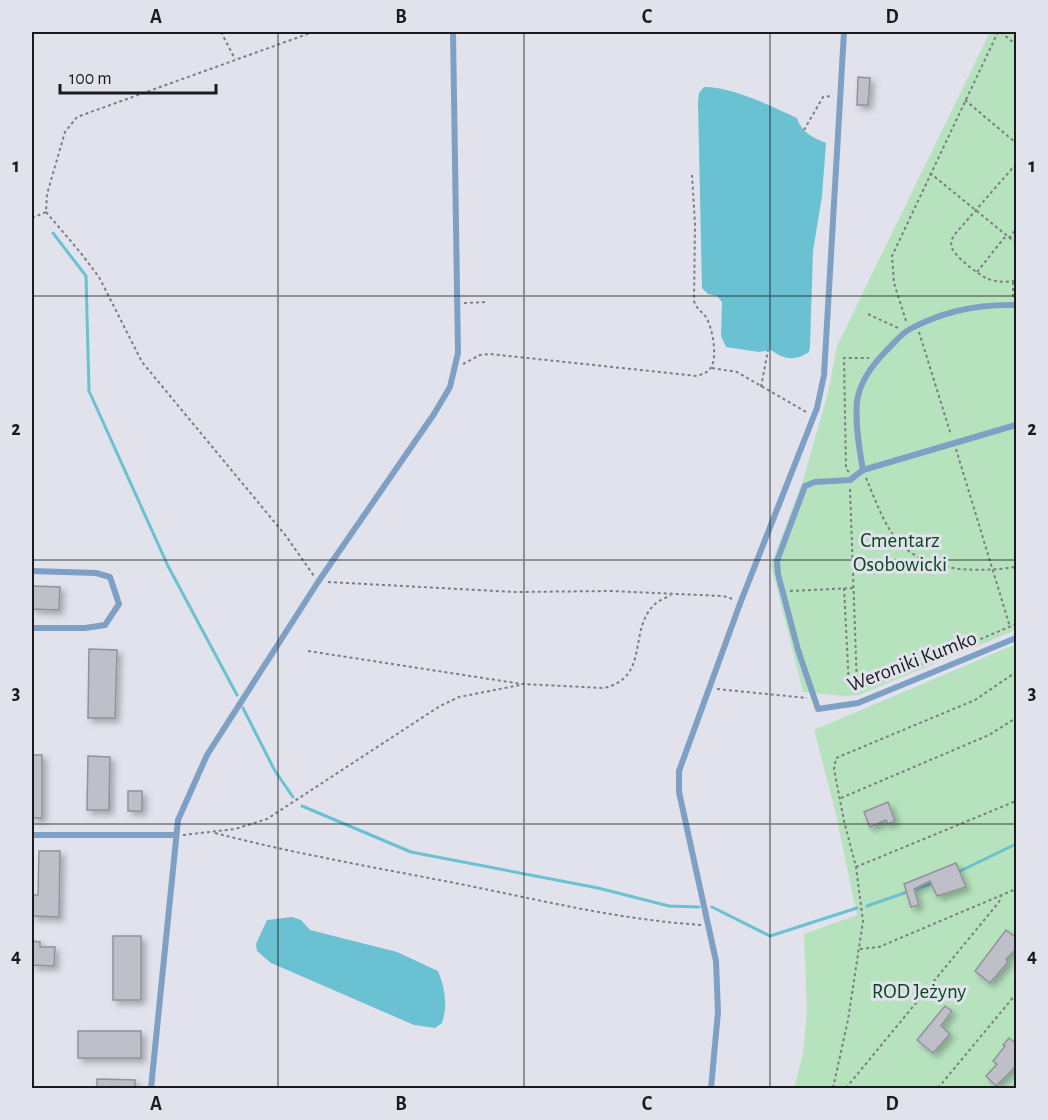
<svg xmlns="http://www.w3.org/2000/svg" width="1048" height="1120" font-family="'Alegreya Sans',sans-serif">
	<style>
		.green { fill: #b6e3be }
		.water { fill: #6ac1d2 }
		.lines { fill: none; stroke-linecap: round; stroke-linejoin: round }
		.stream { stroke: #6ac1d2; stroke-width: 3 }
		.building { fill: #bfbfc9; stroke: #92929c; stroke-width: 1.5; filter: url(#shadow) }
		.path { stroke: #7d7d84; stroke-width: 2; stroke-dasharray: 3 3; stroke-linecap: butt }
		.lane { stroke: #7fa0c5; stroke-width: 6 }
		.grid { fill: none; stroke: #1b1b1f; stroke-width: 1.5; stroke-opacity: 0.55 }
		.labels { text-anchor: middle; stroke-width: 6; stroke-linejoin: round; paint-order: stroke }
		.park-label { font-size: 21px; fill: #06491f; stroke: #e2e2ed }
		.street-label { font-size: 21px; fill: #1b1b1f; stroke: #e2e2ed }
		.neatline { fill: none; stroke: #1b1b1f; stroke-width: 2 }
		.grid-label { font-size: 20px; text-anchor: middle; font-weight: bold; fill: #1b1b1f }
	</style>
	<defs>
		<filter id="shadow"><feDropShadow dx="4" dy="4" stdDeviation="3" flood-color="#0004"/></filter>
	</defs>
	<rect width="100%" height="100%" fill="#e2e2ed"/>
	<g class="green">
		<path d="M990,32h26v598l-157,65 -15,1 -41,-4 -32,-127 32,-85 25,-87 9,-47z"/>
		<path d="M1016,644v444h-222l9,-34 4,-43 -3,-77 53,-19 -23,-109 -20,-76z"/>
	</g>
	<g class="water">
		<path d="M704,87c29,0 67,19 93,31 4,14 16,20 29,25l-4,53 -9,55 -3,95 -1,6c-13,9 -25,8 -38,-2l-12,2 -33,-5 -5,-11 1,-34 -5,-6 -9,-2 -6,-6 -4,-186 1,-9z"/>
		<path d="M292,917l9,3 9,10 87,22 41,19c7,17 10,34 4,52l-7,5 -21,-3 -143,-62 -14,-12 -1,-7 11,-24z"/>
	</g>
	<g class="lines">
		<g class="stream">
			<path d="M53,233l33,43 3,115 79,175 69,129"/>
			<path d="M243,708l32,63 18,26"/>
			<path d="M302,806l109,46 187,36 71,18 30,1"/>
			<path d="M956,873l60,-29"/>
			<path d="M867,906l66,-23"/>
			<path d="M712,907l58,29 87,-28"/>
		</g>
	</g>
	<g class="building">
		<path d="M858,77l12,1 -2,27h-11z"/>
		<path d="M32,586l28,1 -1,23 -27,-1z"/>
		<path d="M89,649l28,1 -2,68h-27z"/>
		<rect x="32" y="755" width="10" height="63"/>
		<path d="M88,756l22,1 -1,53h-22z"/>
		<rect x="128" y="791" width="14" height="20"/>
		<path d="M888,802l7,19 -7,3 -2,-4 -16,7 -6,-15z"/>
		<path d="M39,851h21l-1,66 -27,-1 1,-21h5z"/>
		<path d="M956,863l10,24 -29,9 -7,-15 -16,8 5,16 -8,2 -7,-23z"/>
		<path d="M1006,930l11,8v10l-11,11 2,3 -18,21 -15,-12z"/>
		<rect x="113" y="936" width="28" height="64"/>
		<path d="M32,941l8,1v5h15l-1,19 -22,-1z"/>
		<path d="M945,1006l7,5 -11,15 9,8 -17,19 -16,-13z"/>
		<rect x="78" y="1031" width="63" height="27"/>
		<path d="M1009,1038l8,6v21l-21,21 -10,-10 11,-12 -4,-3 12,-15 -2,-1z"/>
		<path d="M97,1079l38,1v9h-38z"/>
	</g>
	<g class="lines">
		<g class="path">
			<path d="M221,32l14,27"/>
			<path d="M1001,32l15,13"/>
			<path d="M965,100l51,43"/>
			<path d="M804,130l19,-33 10,-1"/>
			<path d="M1016,164l-61,70c-3,4 -5,8 -3,14 3,9 27,27 36,31 9,3 20,4 28,1"/>
			<path d="M930,173l86,70"/>
			<path d="M46,212l34,40 19,25 43,85 144,174 28,40"/>
			<path d="M32,218l14,-6 1,-18 18,-62 12,-15 236,-85"/>
			<path d="M977,272l27,-34 6,-1 6,-8"/>
			<path d="M1013,282v15"/>
			<path d="M464,303l24,-1"/>
			<path d="M868,314l30,14"/>
			<path d="M906,321l-12,-38 -2,-27 106,-224"/>
			<path d="M919,332l32,103"/>
			<path d="M463,364l17,-9 10,-1 207,22c5,-2 10,-3 13,-7 8,-9 3,-39 -3,-50 -4,-8 -9,-7 -13,-18l1,-77 -3,-49"/>
			<path d="M712,368l25,4 69,40"/>
			<path d="M761,387l7,-37"/>
			<path d="M956,449l54,178"/>
			<path d="M849,472l-3,-3 -2,-111h25"/>
			<path d="M866,478c10,23 19,52 38,69 28,26 77,25 112,20"/>
			<path d="M850,489l7,197h13l146,-62"/>
			<path d="M328,582l187,10 96,-1 112,5 10,3"/>
			<path d="M844,588l5,98h8"/>
			<path d="M790,591l63,-3"/>
			<path d="M308,651l214,33 82,4c47,-11 23,-58 51,-84 4,-4 11,-6 16,-9"/>
			<path d="M717,689l90,9"/>
			<path d="M841,798l148,-63 27,-17"/>
			<path d="M215,833c81,21 163,35 245,51 80,16 160,36 242,41"/>
			<path d="M183,835l52,-6 32,-10 173,-113 19,-9 61,-12"/>
			<path d="M856,867l160,-66"/>
			<path d="M860,949l19,-2 137,-58"/>
			<path d="M833,1088l15,-68 15,-99 -7,-54 -12,-46 -10,-52 2,-11 139,-58 41,-28"/>
			<path d="M846,1088l153,-186 2,-6"/>
			<path d="M938,1088l78,-94"/>
		</g>
		<g class="lane">
			<path d="M1016,425l-153,45 -13,10 -35,2 -10,4 -28,75 1,13 20,76 20,59 40,-6 158,-65"/>
			<path d="M863,470c-4,-22 -8,-46 -6,-69 3,-19 16,-37 29,-50 8,-8 15,-17 24,-22 33,-18 70,-25 106,-24"/>
			<path d="M32,571l64,2 14,4 9,27 -14,21 -20,3h-53"/>
			<path d="M32,835h144"/>
			<path d="M151,1088l27,-268 29,-65 111,-173 116,-168 16,-27 8,-34 -5,-321"/>
			<path d="M711,1088l7,-76 -2,-51 -37,-169v-21l62,-170 76,-193 7,-33 20,-343"/>
		</g>
	</g>
	<path class="grid" d="M278,32v1056M524,32v1056M770,32v1056M32,296h984M32,560h984M32,824h984"/>
	<g class="labels">
		<g class="park-label">
			<text x="900" y="547">Cmentarz<tspan x="900" dy="24">Osobowicki</tspan></text>
			<text x="919" y="998">ROD Jeżyny</text>
		</g>
		<g class="street-label">
			<text transform="translate(912 661) rotate(-21)" y="7">Weroniki Kumko</text>
		</g>
	</g>
	<rect width="1048" height="1120" fill="none" stroke="#e2e2ed" stroke-width="66"/>
	<path d="M60 84v9h156v-9" fill="none" stroke="#1b1b1f" stroke-width="3"/>
	<text x="69" y="84" font-size="18" fill="#1b1b1f" stroke="#e2e2ed" stroke-width="4.5" paint-order="stroke">100 m</text>
	<rect x="33" y="33" width="982" height="1054" class="neatline"/>
	<g class="grid-label">
		<text x="156" y="23">A</text>
		<text x="401" y="23">B</text>
		<text x="647" y="23">C</text>
		<text x="892" y="23">D</text>
		<text x="16" y="172">1</text>
		<text x="1032" y="172">1</text>
		<text x="16" y="435">2</text>
		<text x="1032" y="435">2</text>
		<text x="16" y="699">3</text>
		<text x="1032" y="699">3</text>
		<text x="16" y="962">4</text>
		<text x="1032" y="962">4</text>
		<text x="156" y="1110">A</text>
		<text x="401" y="1110">B</text>
		<text x="647" y="1110">C</text>
		<text x="892" y="1110">D</text>
	</g>
</svg>
